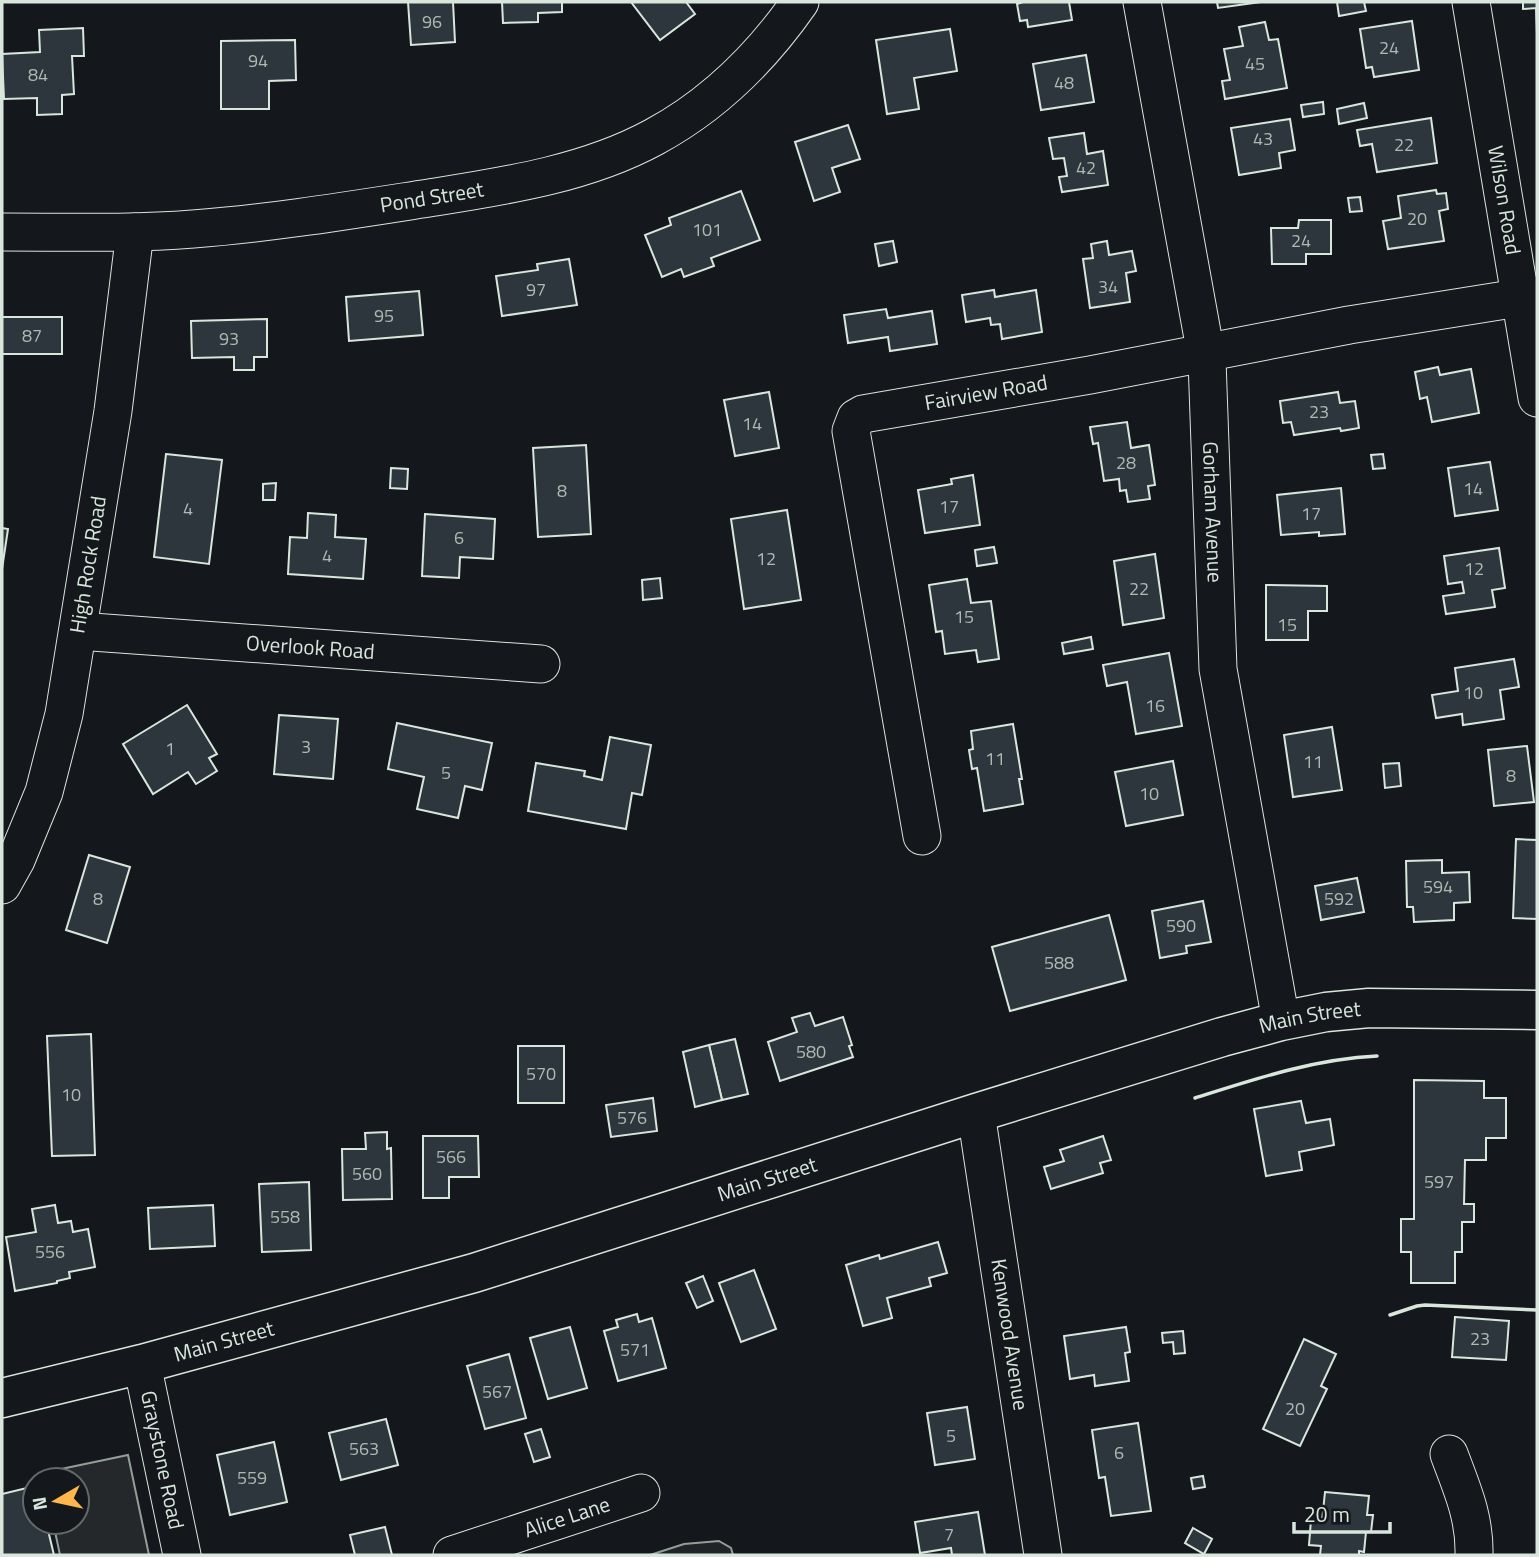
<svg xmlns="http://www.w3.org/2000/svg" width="1539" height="1557" font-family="'Titillium Web',sans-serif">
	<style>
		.green { fill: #202428; stroke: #939e99; stroke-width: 2 }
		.parking { fill: #24282b; stroke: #939e99; stroke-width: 2 }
		.building { fill: #2c363c; stroke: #d8e6dc; stroke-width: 2 }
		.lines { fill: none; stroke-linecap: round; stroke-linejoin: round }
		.minor-casing { stroke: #d8e6dc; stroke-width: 39 }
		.major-casing { stroke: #d8e6dc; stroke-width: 41 }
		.minor { stroke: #14181c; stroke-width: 37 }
		.major { stroke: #14181c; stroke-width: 38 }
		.wall { stroke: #d8e6dc; stroke-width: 3.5 }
		.labels { text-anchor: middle; stroke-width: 5; stroke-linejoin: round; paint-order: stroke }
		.number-label { font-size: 18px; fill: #adbab4 }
		.street-label { font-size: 21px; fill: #d8e6dc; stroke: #14181c }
	</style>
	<rect width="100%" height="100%" fill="#14181c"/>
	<path class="green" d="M719,1541l12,7 2,7h-83l34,-11z"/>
	<path class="parking" d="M128,1455l21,100h-89l-7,-33h24v-42h-33l-2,-7z"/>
	<g class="building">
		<path d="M408,2h45l2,40 -44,3z"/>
		<path d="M502,2h60v10l-24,1v9l-35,1z"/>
		<path d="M631,2h55l9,12 -35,26z"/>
		<path d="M1023,2h46l3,18 -44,7 -1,-7 -7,1 -3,-17z"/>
		<path d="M1217,2h44l-43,6z"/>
		<path d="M1337,2h27l2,9 -27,5z"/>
		<path d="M1523,2h14v31l-1,-25 -13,1z"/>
		<path d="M1412,21l7,49 -45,7 -2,-10 -6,1 -6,-39z"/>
		<path d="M1265,22l4,18 9,-1 9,49 -62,11 -3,-18 8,-1 -6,-31 19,-3 -4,-19z"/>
		<path d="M83,28l1,28h-12l2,38 -12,1v19l-25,1v-17l-33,1 -2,-45 38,-2 -1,-22z"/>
		<path d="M950,29l7,42 -43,7 5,31 -32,5 -11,-74z"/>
		<path d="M295,40l1,40 -27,1v28h-48v-68z"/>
		<path d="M1086,55l8,47 -53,8 -8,-46z"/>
		<path d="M1323,102l1,12 -21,3 -2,-12z"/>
		<path d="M1364,103l3,15 -28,6 -2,-15z"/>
		<path d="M1431,118l6,45 -60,9 -5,-28 -12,2 -3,-16z"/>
		<path d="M1290,119l5,31 -16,3 2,15 -42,7 -8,-47z"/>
		<path d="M848,125l12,34 -28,9 8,24 -26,9 -19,-59z"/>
		<path d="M1084,133l3,21 16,-3 5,34 -46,7 -3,-15 8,-1 -3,-18 -11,1 -4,-21z"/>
		<path d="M1436,190l1,4 9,-1 2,16 -9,2 5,30 -56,8 -5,-28 18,-3 -3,-22z"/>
		<path d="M741,191l19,49 -49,18 3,8 -30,11 -3,-8 -19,8 -17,-42 26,-10 -2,-7z"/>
		<path d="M1360,197l2,14 -12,1 -2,-14z"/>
		<path d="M1299,220h32v34h-25v10h-34l-1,-36h27z"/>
		<path d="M893,241l4,21 -18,4 -4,-22z"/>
		<path d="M1107,241l2,14 23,-4 4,20 -10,2 4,29 -40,6 -7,-49 10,-1 -2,-14z"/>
		<path d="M569,259l8,46 -75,11 -6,-40 42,-6 -1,-6z"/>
		<path d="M994,290l1,7 41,-7 6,42 -40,7 -2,-15 -9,1 -1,-7 -24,4 -4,-27z"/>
		<path d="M419,291l4,44 -74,6 -3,-44z"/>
		<path d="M886,309l2,9 44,-7 5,33 -47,7 -2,-14 -40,6 -4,-28z"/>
		<rect x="2" y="317" width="60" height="37"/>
		<path d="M267,319v38h-13v13h-20v-13l-42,1 -1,-37z"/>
		<path d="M1438,367l2,8 31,-6 8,44 -47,9 -5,-25 -7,2 -5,-27z"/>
		<path d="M769,392l10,56 -44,8 -11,-56z"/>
		<path d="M1338,392l2,11 15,-2 4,27 -18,3 -1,-3 -46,7 -3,-13 -8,1 -3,-22z"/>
		<path d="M1127,422l4,26 18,-3 6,40 -7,1 2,13 -22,3 -2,-12 -6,1 -1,-12 -15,2 -6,-38 -5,1 -3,-17z"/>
		<path d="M586,445l5,89 -53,3 -5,-89z"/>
		<path d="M166,454l56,6 -13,104 -55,-7z"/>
		<path d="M1383,454l2,14 -12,1 -2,-14z"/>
		<path d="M1490,462l8,48 -43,6 -7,-48z"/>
		<path d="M391,468l17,1 -1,20 -17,-1z"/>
		<path d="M973,475l7,50 -55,8 -7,-43 34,-6 -1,-5z"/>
		<path d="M276,483l-1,17h-12v-16z"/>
		<path d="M1341,488l4,46 -26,2v-4l-38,3 -4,-40z"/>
		<path d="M787,510l14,90 -57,9 -13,-90z"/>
		<path d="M308,513l28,2 -1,22 31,2 -3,40 -75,-5 2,-37 17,1z"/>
		<path d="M425,514l70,5 -2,40 -33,-2 -1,21 -37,-2z"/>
		<path d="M2,528l6,1 -6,40z"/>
		<path d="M994,547l3,16 -20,3 -2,-16z"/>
		<path d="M1499,548l6,40 -13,2 3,17 -49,7 -3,-18 21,-3 -2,-11 -14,2 -4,-28z"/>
		<path d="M1155,554l9,64 -41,7 -9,-64z"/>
		<path d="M660,578l2,20 -19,2 -1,-20z"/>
		<path d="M967,579l4,24 20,-2 8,58 -21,3 -2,-12 -31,4 -3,-23 -6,1 -7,-47z"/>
		<path d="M1266,585l61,1v25h-19v29h-42z"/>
		<path d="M1091,637l2,12 -29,5 -2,-11z"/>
		<path d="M1169,653l13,73 -46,8 -9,-52 -20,4 -4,-21z"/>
		<path d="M1514,659l5,28 -19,3 4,29 -41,6 -1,-11 -26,4 -4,-23 26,-4 -3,-23z"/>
		<path d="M187,705l30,49 -8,4 8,13 -21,13 -8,-12 -35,22 -30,-50z"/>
		<path d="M279,715l59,4 -5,60 -59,-5z"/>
		<path d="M397,723l95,20 -10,47 -17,-4 -7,32 -41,-9 7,-32 -36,-8z"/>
		<path d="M1013,724l9,55h-3l4,25 -39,7 -7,-43 -5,1 -3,-19 4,-1 -2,-18z"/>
		<path d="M1332,727l10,63 -49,7 -9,-62z"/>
		<path d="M610,737l41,8 -9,50 -10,-2 -6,36 -98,-18 8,-48 49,8 -1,5 18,4z"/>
		<path d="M1527,746l7,56 -40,4 -6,-56z"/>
		<path d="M1173,761l10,54 -57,11 -11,-54z"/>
		<path d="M1399,763l2,23 -16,2 -2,-24z"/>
		<path d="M1516,839l21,1v79l-24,-1z"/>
		<path d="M89,855l41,12 -23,76 -41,-13z"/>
		<path d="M1442,860v13l27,-1 1,30 -16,1v17l-40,2 -1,-15h-6l-1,-46z"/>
		<path d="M1357,878l7,34 -43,8 -6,-34z"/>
		<path d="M1203,901l8,41 -25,4 1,7 -27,5 -8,-47z"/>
		<path d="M1109,915l17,65 -116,31 -18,-64z"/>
		<path d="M810,1013l5,13 28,-9 9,28 -3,1 4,11 -73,24 -12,-39 29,-10 -5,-14z"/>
		<path d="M91,1034l4,121 -43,1 -5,-120z"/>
		<path d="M735,1039l13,55 -26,6 -13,-55z"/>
		<path d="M709,1045l13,55 -27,7 -12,-55z"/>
		<rect x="518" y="1046" width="46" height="57"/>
		<path d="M1414,1080l70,1v17h22v40h-20v22h-21l-1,44h10v18h-12v30h-7v31h-44v-31h-10v-33h13z"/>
		<path d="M653,1098l4,33 -46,6 -5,-32z"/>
		<path d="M1301,1101l5,22 24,-4 4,26 -35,7 3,18 -36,6 -12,-67z"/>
		<path d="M387,1132v17l4,-1 1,51 -49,1 -1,-51h24l-1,-16z"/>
		<path d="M423,1136h55l1,41h-30v21h-26z"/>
		<path d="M1103,1136l8,24 -11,3 3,10 -52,16 -7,-22 20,-6 -4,-11z"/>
		<path d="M309,1182l2,68 -49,2 -3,-68z"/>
		<path d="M55,1205l3,18 13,-2 2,11 15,-3 7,38 -26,5 1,6 -13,3v2l-42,8 -9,-54 30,-5 -4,-23z"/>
		<path d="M213,1205l2,41 -65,3 -2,-41z"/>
		<path d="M938,1242l9,31 -18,5 2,8 -44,12 5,20 -29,8 -17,-61 33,-10 1,4z"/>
		<path d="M754,1270l22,59 -35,13 -22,-59z"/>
		<path d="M703,1276l10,25 -16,7 -11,-25z"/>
		<path d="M637,1314l2,8 13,-4 14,50 -48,13 -14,-50 14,-4 -2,-7z"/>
		<path d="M1455,1317l54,4 -3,39 -54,-3z"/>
		<path d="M570,1327l17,61 -39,11 -18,-61z"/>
		<path d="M1126,1327l4,25 -5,1 4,28 -34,5 -1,-11 -24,4 -6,-43z"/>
		<path d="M1183,1331l2,22 -11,1 -1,-12 -10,1 -1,-10z"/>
		<path d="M1304,1339l32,15 -15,32 6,3 -27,57 -37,-17z"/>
		<path d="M509,1354l17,64 -41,11 -18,-63z"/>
		<path d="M967,1407l8,52 -40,6 -8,-52z"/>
		<path d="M386,1419l12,46 -57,15 -12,-47z"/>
		<path d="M1138,1423l13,88 -40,5 -6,-39 -6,1 -7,-48z"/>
		<path d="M541,1429l9,28 -16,5 -9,-28z"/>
		<path d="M274,1442l13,60 -57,13 -13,-60z"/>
		<path d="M1203,1476l2,11 -12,2 -2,-11z"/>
		<path d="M35,1486v36h11l8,33h-52v-61z"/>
		<path d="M1325,1492l44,4 -2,19h6l-2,17h-5l-2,20 -5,-1v4h-39l1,-9 -12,-1 2,-25 11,1z"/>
		<path d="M978,1512l7,43h-33l-1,-7 -31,5 -5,-31z"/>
		<path d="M385,1527l7,28h-37l-5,-20z"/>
		<path d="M1193,1528l19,11 -8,15 -19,-11z"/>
	</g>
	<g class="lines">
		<g class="minor-casing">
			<g id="minor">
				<path id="s1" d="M1142,2l65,358 11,309 63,352"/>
				<path id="s2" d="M1471,2l66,396"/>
				<path id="s3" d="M2,232c63,0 127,2 191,-3 79,-6 158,-19 236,-31 76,-12 157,-24 225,-61 61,-33 107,-79 146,-135"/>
				<path id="s4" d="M78,631l463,33"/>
				<path id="s5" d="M922,836l-71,-405 5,-13 7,-4 227,-39 259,-50 188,-30"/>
				<path id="s6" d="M2,885l14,-25 28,-68 20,-78 49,-303 22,-179"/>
				<path id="s7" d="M976,1113l67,442"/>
				<path id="s8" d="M142,1364l40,191"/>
				<path d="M1449,1454c13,35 26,63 25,101"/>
				<path id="s9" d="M452,1555l189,-62"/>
			</g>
		</g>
		<g class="major-casing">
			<g id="major">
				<path id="s10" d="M2,1398l140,-34 332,-91 502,-160 246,-76 59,-16 45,-9 43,-4 168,2"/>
			</g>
		</g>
		<use href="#minor" class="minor"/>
		<use href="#major" class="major"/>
		<g class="wall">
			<path d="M1195,1098c60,-19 119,-39 182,-42"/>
			<path d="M1390,1315l27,-9 8,-1 112,5"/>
		</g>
	</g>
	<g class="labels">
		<g class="number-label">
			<text x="432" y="28">96</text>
			<text x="1389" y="54">24</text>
			<text x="258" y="67">94</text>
			<text x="1255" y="70">45</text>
			<text x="38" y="81">84</text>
			<text x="1064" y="89">48</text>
			<text x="1263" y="145">43</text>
			<text x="1404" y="151">22</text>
			<text x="1086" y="174">42</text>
			<text x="1417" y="225">20</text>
			<text x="707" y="236">101</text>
			<text x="1301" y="247">24</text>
			<text x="1108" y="293">34</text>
			<text x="536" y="296">97</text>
			<text x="384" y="322">95</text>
			<text x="32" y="342">87</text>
			<text x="229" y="345">93</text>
			<text x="1319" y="418">23</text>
			<text x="752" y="430">14</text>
			<text x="1126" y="469">28</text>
			<text x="1473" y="495">14</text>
			<text x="562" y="497">8</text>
			<text x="949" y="513">17</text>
			<text x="188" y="515">4</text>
			<text x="1311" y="520">17</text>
			<text x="459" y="544">6</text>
			<text x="327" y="562">4</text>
			<text x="766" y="565">12</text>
			<text x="1474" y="575">12</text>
			<text x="1139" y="595">22</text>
			<text x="964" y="623">15</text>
			<text x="1287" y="631">15</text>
			<text x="1473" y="699">10</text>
			<text x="1155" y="712">16</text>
			<text x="306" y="753">3</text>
			<text x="170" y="755">1</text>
			<text x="995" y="765">11</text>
			<text x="1313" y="768">11</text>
			<text x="446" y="779">5</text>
			<text x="1511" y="782">8</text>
			<text x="1149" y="800">10</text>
			<text x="1438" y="893">594</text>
			<text x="98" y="905">8</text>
			<text x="1339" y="905">592</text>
			<text x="1181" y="932">590</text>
			<text x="1059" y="969">588</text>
			<text x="811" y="1058">580</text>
			<text x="541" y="1080">570</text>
			<text x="71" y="1101">10</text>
			<text x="632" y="1124">576</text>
			<text x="451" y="1163">566</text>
			<text x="367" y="1180">560</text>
			<text x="1439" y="1188">597</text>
			<text x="285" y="1223">558</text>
			<text x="50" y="1258">556</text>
			<text x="1480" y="1345">23</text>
			<text x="635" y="1356">571</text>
			<text x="497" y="1398">567</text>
			<text x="1295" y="1415">20</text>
			<text x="951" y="1442">5</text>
			<text x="364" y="1455">563</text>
			<text x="1119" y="1459">6</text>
			<text x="252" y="1484">559</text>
			<text x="949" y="1541">7</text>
		</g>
		<g class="street-label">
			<text dy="7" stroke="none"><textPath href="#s3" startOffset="432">Pond Street</textPath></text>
			<text dy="7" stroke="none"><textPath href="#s2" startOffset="201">Wilson Road</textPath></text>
			<text dy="7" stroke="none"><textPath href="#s5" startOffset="558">Fairview Road</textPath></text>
			<text dy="7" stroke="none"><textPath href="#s1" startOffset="516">Gorham Avenue</textPath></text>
			<text dy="7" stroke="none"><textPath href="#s6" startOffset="334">High Rock Road</textPath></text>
			<text dy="7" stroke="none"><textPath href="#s4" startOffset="233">Overlook Road</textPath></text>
			<text dy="7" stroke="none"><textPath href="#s10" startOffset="1363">Main Street</textPath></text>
			<text dy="7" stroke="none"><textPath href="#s10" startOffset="796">Main Street</textPath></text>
			<text dy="7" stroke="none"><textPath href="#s7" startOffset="224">Kenwood Avenue</textPath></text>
			<text dy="7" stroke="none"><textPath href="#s10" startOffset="229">Main Street</textPath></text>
			<text dy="7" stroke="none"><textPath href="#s8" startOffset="98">Graystone Road</textPath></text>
			<text dy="7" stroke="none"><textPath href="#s9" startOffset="121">Alice Lane</textPath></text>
		</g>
	</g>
	<rect width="1539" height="1557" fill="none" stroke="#d8e6dc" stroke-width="7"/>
	<g transform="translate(56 1501) rotate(261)"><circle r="33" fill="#14181c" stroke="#626a69" stroke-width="2"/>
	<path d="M0-5L12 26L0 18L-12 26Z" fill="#ffb74d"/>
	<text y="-10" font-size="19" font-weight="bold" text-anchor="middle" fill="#d8e6dc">N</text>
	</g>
	<path d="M1294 1522v10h96v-10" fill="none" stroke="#d8e6dc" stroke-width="3.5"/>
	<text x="1304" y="1522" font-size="21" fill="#d8e6dc" stroke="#14181c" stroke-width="5" paint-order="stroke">20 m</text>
</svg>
